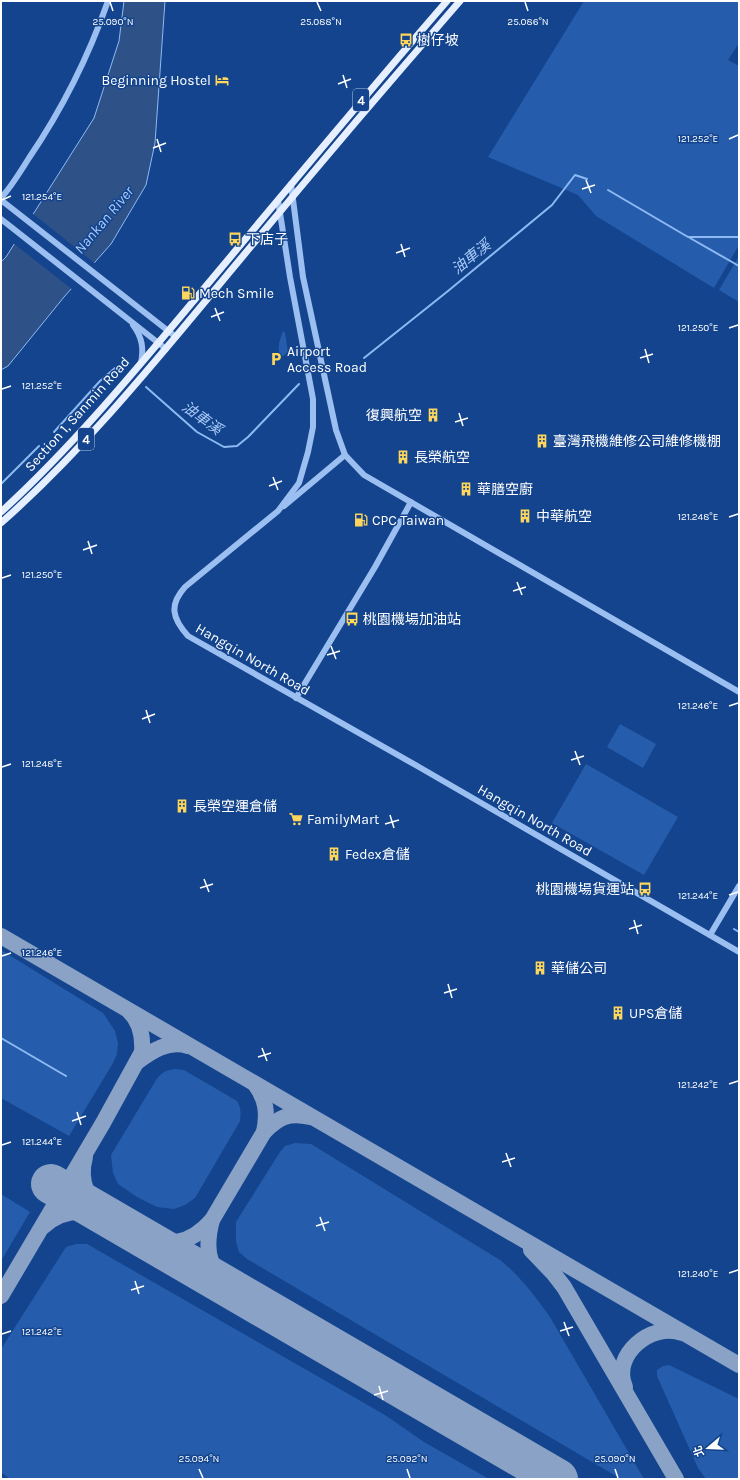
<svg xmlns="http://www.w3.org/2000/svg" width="740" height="1480" font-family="Karla,'Noto Sans TC',sans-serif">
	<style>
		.green { fill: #255dac }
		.water { fill: #2e5288; stroke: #8ebaf4 }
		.pier { fill: #13448d }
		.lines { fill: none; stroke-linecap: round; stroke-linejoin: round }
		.stream { stroke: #8ebaf4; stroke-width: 2 }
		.taxiway { stroke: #89a2c6; stroke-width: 16 }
		.runway { stroke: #89a2c6; stroke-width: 40 }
		.minor { stroke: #9cbff1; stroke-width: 6 }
		.major { stroke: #e6efff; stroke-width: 7 }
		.ticks { fill: none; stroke: #fff; stroke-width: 1.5 }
		.labels { text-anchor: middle; stroke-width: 3; stroke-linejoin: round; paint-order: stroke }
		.shield { fill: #13448d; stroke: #b8c7dd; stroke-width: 1 }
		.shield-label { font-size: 13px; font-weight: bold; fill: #fff }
		.poi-label { font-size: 14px; fill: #fff; stroke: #13448d; text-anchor: start }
		.street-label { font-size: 14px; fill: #fff; stroke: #13448d }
		.water-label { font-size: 15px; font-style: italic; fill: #a8caf8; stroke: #13448d }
		.ticks-label { font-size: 10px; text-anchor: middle; fill: #fff; stroke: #13448d; stroke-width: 3; stroke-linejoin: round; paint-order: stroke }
	</style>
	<rect width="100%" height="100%" fill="#13448d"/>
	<g class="green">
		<path d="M584,1h155v42l-11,17 11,6v179l-25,43 -118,-72 -18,-21 -90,-38z"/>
		<path d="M739,256v46l-20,-12z"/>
		<path d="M283,331l2,2 3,19 -5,4h-2c-5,-8 -1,-16 2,-25z"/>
		<path d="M620,724l36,20 -13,24 -36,-21z"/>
		<path d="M586,764l92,53 -34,58 -92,-52z"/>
		<path d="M1,950l102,63 12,18 3,12 -1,11 -4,9 -44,73 -68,-38z"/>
		<path d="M175,1069l9,1 53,31c4,7 4,12 3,20l-45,77 -10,7 -11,4 -17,-2 -20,-10 -19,-13 -5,-11 -2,-18 45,-75c5,-7 10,-10 19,-11z"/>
		<path d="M295,1143l16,1 189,116c20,16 35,36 50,57l94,162h-23l-374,-220 -8,-7 -3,-10v-20l44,-70 5,-6z"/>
		<path d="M1,1194l29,18 -29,49z"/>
		<path d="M76,1244h11l298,171 39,27 65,37h-479l-9,-7v-123l65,-102z"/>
		<path d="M669,1365l70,34v80h-33l-8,-11 -41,-92v-6l6,-4z"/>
	</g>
	<path class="water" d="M124,1h41l-10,142 -9,42 -35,59 -47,53 -56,69 -7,4v-108l5,-5 88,-139 25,-77z"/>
	<path class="pier" d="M32,213l64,51 -23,26 -60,-47z"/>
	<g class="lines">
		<g class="stream">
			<path d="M608,190l80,47h51"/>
			<path d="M690,238l49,28"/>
			<path d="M364,358l84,-67 104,-86 23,-30 12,4"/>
			<path d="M146,387l51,45 27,15 13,-1 11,-9 51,-53"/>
			<path d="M54,432l46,-51 15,-13 9,1"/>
			<path d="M1,484l38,-38"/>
			<path d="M734,929l5,3"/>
			<path d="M1,1038l65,38"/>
		</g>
		<g class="taxiway">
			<path d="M1,936l738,429"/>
			<path d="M137,1062c15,-11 31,-22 51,-16"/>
			<path d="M255,1084c11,15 13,29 9,48"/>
			<path d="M85,1157c-7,25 4,46 24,61"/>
			<path d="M212,1220c-9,34 -2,50 24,72"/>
			<path d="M44,1226c18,-17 40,-17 62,-10"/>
			<path d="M137,1234c31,12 51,13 75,-14l52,-88c15,-15 25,-20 46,-15"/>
			<path d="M531,1250l23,24 10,13 112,192"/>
			<path d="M1,1296l102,-173 39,-71c1,-15 -1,-30 -13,-41"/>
			<path d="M625,1387c-14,-32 26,-65 57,-54"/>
		</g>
		<path class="runway" d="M51,1184l507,295"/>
		<g class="minor">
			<path d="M291,184l12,93 33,153 9,25 19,20 375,217"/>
			<path d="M1,198c11,-12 19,-26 28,-40 34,-50 59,-100 79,-157"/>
			<path d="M1,200l175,137"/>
			<path d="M278,200l12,77 23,122v28l-5,25 -9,31 -21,28 -93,76c-16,18 -13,31 3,49l231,131 320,185"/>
			<path d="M1,219l165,130"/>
			<path d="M133,325c9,12 11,23 8,38"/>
			<path d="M284,506l61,-51"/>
			<path d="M296,698l79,-131 36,-65"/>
			<path d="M710,935l29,-49"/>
		</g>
		<g class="major">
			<path d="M1,512c71,-65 133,-140 195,-214 83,-99 166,-199 251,-297"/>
			<path d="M1,523c88,-78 162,-171 237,-261 73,-88 147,-175 222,-261"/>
		</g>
	</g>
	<path class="ticks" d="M110,2l3,9M317,2l4,9M525,2l3,9M343,75l4,13M338,84l13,-5M157,139l4,13M729,139l9,-4M153,148l13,-5M586,180l5,13M582,189l13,-4M2,200l9,-4M401,244l4,13M396,253l14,-5M215,308l5,13M211,317l13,-5M729,328l9,-3M645,349l4,14M640,358l13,-4M2,389l9,-3M459,413l4,13M455,422l13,-4M273,477l5,13M269,486l13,-5M729,517l9,-3M88,541l4,13M83,550l14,-5M2,578l9,-3M517,582l5,13M513,591l13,-4M331,646l5,13M327,655l13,-4M729,706l9,-3M146,710l4,13M142,719l13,-5M575,751l5,14M571,760l13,-4M2,767l9,-3M390,815l4,13M385,824l14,-4M204,879l5,13M200,888l13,-4M729,895l9,-3M634,920l4,14M629,929l13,-4M2,956l9,-3M448,984l4,14M444,993l13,-4M262,1048l5,13M258,1057l13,-4M729,1084l9,-3M77,1112l4,13M72,1121l14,-5M2,1145l9,-3M506,1153l5,14M502,1162l13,-4M320,1217l5,14M316,1226l13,-4M729,1273l9,-3M135,1281l4,13M131,1290l13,-4M564,1322l5,14M560,1331l13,-4M2,1334l9,-3M379,1386l4,14M374,1395l14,-4M199,1469l4,9M407,1469l3,9M615,1469l3,9"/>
	<defs>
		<g id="bus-bare" transform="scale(1.08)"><path d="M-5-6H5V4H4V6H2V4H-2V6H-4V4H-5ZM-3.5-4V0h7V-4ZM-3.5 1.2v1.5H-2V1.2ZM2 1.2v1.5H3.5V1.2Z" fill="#ffd65c" stroke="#13448d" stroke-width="2.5" paint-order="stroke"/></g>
		<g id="hotel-bare" transform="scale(1.08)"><path d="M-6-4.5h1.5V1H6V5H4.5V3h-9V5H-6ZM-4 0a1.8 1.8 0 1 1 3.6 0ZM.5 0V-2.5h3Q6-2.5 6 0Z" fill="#ffd65c" stroke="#13448d" stroke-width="2.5" paint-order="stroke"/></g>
		<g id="fuel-bare" transform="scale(1.08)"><path d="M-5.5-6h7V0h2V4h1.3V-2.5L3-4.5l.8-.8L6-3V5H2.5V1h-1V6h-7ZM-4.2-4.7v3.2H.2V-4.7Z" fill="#ffd65c" stroke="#13448d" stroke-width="2.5" paint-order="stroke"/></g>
		<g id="parking-bare" transform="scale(1.08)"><path d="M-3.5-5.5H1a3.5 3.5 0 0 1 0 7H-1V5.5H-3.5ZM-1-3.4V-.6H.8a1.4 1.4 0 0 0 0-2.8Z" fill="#ffd65c" stroke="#13448d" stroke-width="2.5" paint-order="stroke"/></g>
		<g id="building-bare" transform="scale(1.08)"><path d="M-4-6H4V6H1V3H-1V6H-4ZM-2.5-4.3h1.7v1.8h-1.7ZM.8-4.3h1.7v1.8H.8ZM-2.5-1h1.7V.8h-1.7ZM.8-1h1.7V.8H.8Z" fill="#ffd65c" stroke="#13448d" stroke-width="2.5" paint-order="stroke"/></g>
		<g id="supermarket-bare" transform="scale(1.08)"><path d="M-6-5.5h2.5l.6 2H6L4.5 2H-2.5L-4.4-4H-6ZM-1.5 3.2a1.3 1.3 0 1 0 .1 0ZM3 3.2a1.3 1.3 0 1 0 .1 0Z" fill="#ffd65c" stroke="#13448d" stroke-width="2.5" paint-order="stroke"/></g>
	</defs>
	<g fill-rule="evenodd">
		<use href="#bus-bare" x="406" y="40"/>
		<use href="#hotel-bare" x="222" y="80"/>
		<use href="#bus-bare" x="235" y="239"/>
		<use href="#fuel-bare" x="188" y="293"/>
		<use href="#parking-bare" x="276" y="359"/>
		<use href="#building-bare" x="433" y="415"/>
		<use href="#building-bare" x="542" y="441"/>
		<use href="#building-bare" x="403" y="457"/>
		<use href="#building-bare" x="466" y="489"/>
		<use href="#building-bare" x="525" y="516"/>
		<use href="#fuel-bare" x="361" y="520"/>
		<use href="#bus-bare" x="352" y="619"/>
		<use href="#building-bare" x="182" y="806"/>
		<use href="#supermarket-bare" x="296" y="819"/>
		<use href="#building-bare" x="334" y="854"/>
		<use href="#bus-bare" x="645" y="889"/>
		<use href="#building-bare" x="540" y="968"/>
		<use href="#building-bare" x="618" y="1013"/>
	</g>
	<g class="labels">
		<g class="shield">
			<rect x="353" y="89" width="16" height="22" rx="3"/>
			<rect x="78" y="428" width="16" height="22" rx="3"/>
		</g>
		<g class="shield-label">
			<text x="361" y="105">4</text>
			<text x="86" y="444">4</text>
		</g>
		<g class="poi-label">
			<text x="417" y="45">樹仔坡</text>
			<text x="211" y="85" text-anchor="end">Beginning Hostel</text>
			<text x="246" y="244">下店子</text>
			<text x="199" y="298">Mech Smile</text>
			<text x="287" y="356">Airport<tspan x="287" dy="16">Access Road</tspan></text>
			<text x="422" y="420" text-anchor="end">復興航空</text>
			<text x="553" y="446">臺灣飛機維修公司維修機棚</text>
			<text x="414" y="462">長榮航空</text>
			<text x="477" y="494">華膳空廚</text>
			<text x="536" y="521">中華航空</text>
			<text x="372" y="525">CPC Taiwan</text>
			<text x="363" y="624">桃園機場加油站</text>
			<text x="193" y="811">長榮空運倉儲</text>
			<text x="307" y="824">FamilyMart</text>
			<text x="345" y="859">Fedex倉儲</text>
			<text x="634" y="894" text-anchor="end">桃園機場貨運站</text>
			<text x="551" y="973">華儲公司</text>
			<text x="629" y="1018">UPS倉儲</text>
		</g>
		<g class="street-label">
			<text transform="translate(77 414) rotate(-48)" y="5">Section 1, Sanmin Road</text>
			<text transform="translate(253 659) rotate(30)" y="5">Hangqin North Road</text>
			<text transform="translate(535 820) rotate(30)" y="5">Hangqin North Road</text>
		</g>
		<g class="water-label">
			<text transform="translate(104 220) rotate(-50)" y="5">Nankan River</text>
			<text transform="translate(471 257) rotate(-39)" y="5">油車溪</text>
			<text transform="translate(202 418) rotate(36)" y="5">油車溪</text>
		</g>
	</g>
	<g class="ticks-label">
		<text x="113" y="25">25.090°N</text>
		<text x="321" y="25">25.088°N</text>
		<text x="528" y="25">25.086°N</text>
		<text x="698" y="142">121.252°E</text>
		<text x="42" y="200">121.254°E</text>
		<text x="698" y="331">121.250°E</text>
		<text x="42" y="389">121.252°E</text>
		<text x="698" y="520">121.248°E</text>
		<text x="42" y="578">121.250°E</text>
		<text x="698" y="709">121.246°E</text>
		<text x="42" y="767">121.248°E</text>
		<text x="698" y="899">121.244°E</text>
		<text x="42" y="956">121.246°E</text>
		<text x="698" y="1088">121.242°E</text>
		<text x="42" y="1145">121.244°E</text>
		<text x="698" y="1277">121.240°E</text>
		<text x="42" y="1335">121.242°E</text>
		<text x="199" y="1462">25.094°N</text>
		<text x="407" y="1462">25.092°N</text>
		<text x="615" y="1462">25.090°N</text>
	</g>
	<rect width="740" height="1480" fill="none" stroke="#ffffff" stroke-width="4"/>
	<g transform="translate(708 1448) rotate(251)" stroke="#13448d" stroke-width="3" paint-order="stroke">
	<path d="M0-3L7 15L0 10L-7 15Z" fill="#ffffff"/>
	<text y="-6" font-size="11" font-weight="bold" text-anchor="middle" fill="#ffffff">北</text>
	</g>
</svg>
